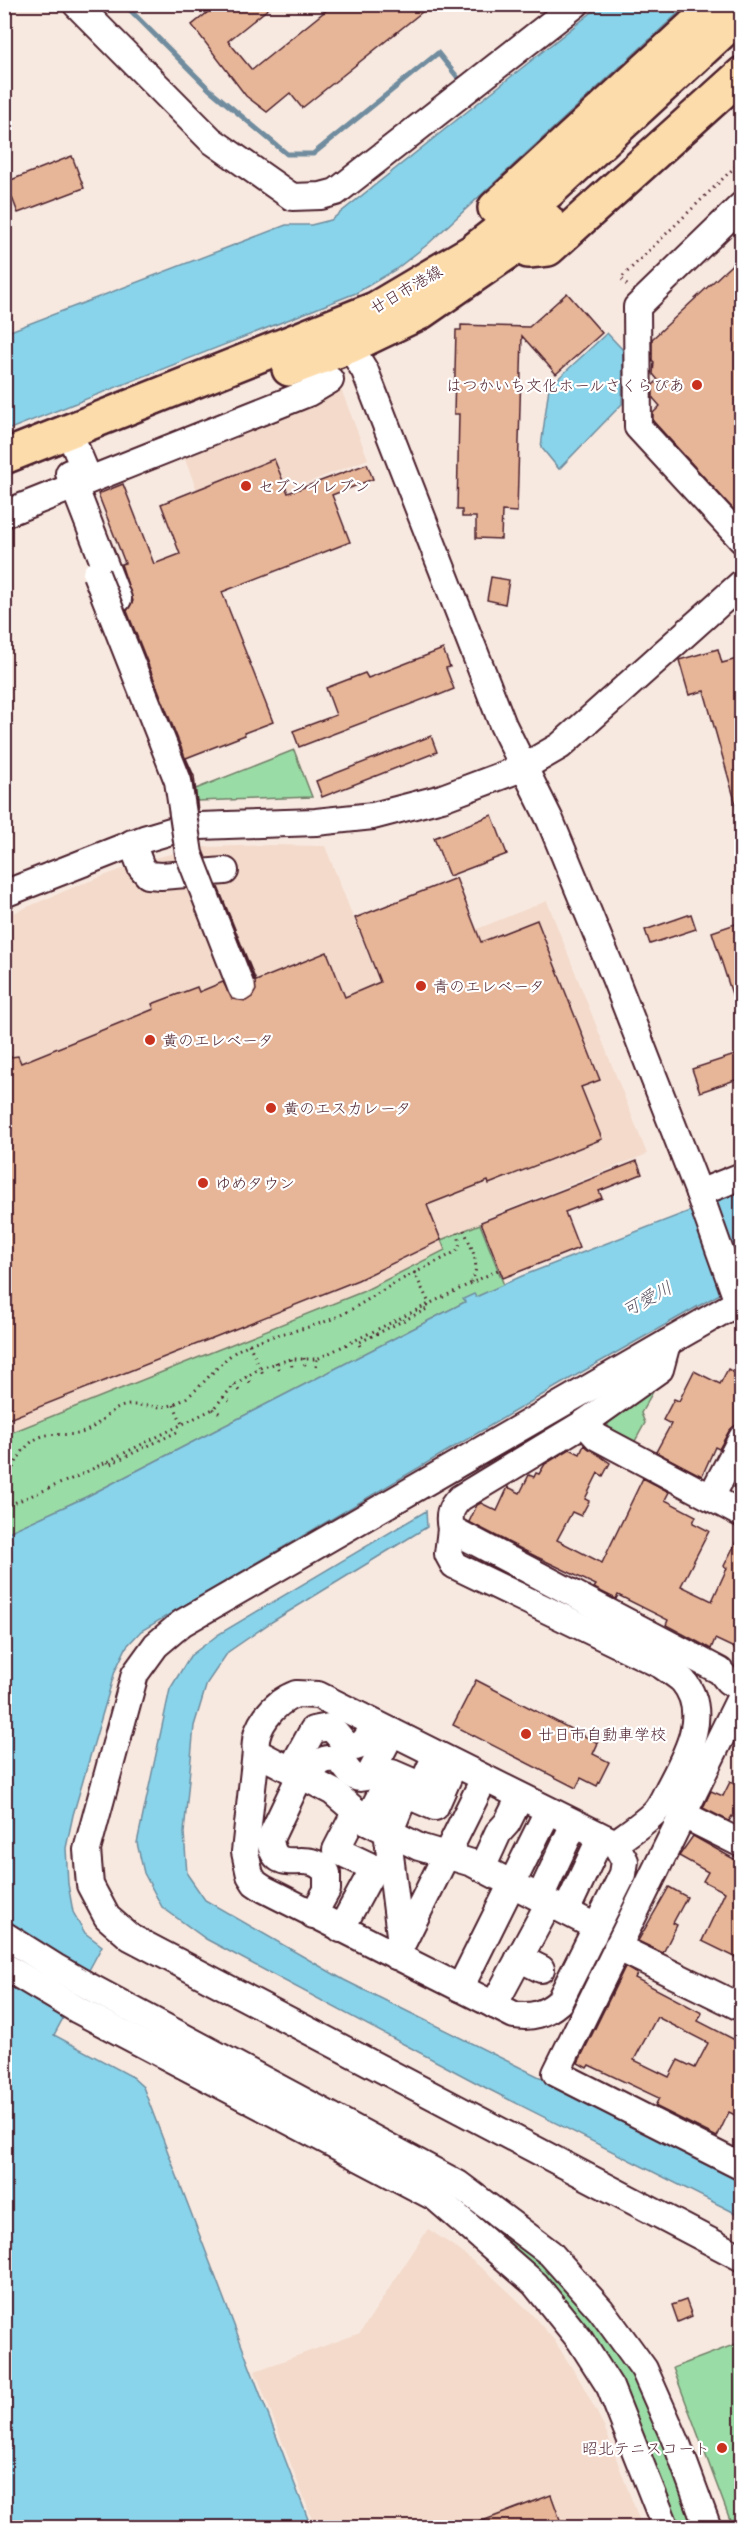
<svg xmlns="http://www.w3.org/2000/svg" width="746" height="2532" font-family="'Balsamiq Sans','Klee One',sans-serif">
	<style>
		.built { fill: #f3dacb }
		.green { fill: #9adca6; stroke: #727e68; stroke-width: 1.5 }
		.water { fill: #89d4ea; stroke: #708c9e; stroke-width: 1.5 }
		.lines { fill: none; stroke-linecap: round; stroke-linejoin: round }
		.stream { stroke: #708c9e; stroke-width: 5 }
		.building { fill: #e7b699; stroke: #4a1f2b; stroke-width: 1.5; fill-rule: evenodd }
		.minor-casing { stroke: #4a1f2b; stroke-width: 30 }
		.major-casing { stroke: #4a1f2b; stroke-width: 38 }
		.path { stroke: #4a1f2b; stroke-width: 3; stroke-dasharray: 1.5 4.5; stroke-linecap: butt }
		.minor { stroke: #fff; stroke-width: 26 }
		.major { stroke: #fddcac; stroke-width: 33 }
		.minor-bridge-casing { stroke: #4a1f2b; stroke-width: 30; stroke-linecap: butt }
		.minor-bridge { stroke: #fff; stroke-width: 26 }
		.poi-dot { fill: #c8321e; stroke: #fff; stroke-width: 2 }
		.labels { text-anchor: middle; stroke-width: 4.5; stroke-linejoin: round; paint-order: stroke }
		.street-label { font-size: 16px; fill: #4a1f2b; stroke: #fff }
		.poi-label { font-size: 16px; fill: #4a1f2b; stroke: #fff; text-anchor: start }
		.water-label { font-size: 18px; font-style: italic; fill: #5d5564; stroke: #fff }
	</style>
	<rect width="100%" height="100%" fill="#f8e9e0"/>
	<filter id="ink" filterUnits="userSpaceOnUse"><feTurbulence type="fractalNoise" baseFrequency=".0167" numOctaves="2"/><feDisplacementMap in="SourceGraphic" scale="12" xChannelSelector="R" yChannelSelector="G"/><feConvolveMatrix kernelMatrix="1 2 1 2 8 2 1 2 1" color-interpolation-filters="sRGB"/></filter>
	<g filter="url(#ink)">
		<g class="built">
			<path d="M341,389l27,70 -159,62 -27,-69z"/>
			<path d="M272,845l53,1 49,124 173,-69 100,253 -168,67 25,64 -499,249 -1,-617 75,-32 74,-27 51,-11z"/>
			<path d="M428,2229l27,18 39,31 33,31 27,31 27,42 23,44 38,101h-327l-60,-156 105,-38z"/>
		</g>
		<g class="green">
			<path d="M294,750l18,47 -115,4 -4,-11z"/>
			<path d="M480,1224l24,61 -28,12 -12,2 1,3 -379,195 -81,37v-99l357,-143 83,-42 -4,-10z"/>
			<path d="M651,1388l3,2 -13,23 4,10 -10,18 -7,2 -19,-11 -2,-13z"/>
			<path d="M454,2194c26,19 52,38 77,58 47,39 96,104 122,160 16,37 30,77 44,115h-22l-137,-256 -46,-43 -40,-30z"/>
			<path d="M741,2342l1,185 -9,1 -60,-160z"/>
		</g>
		<g class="water">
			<path d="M601,5h86l-259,239 -33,26 -39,23 -351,138v-98l281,-108h25l20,-5z"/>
			<path d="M607,333l16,17 -1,54 -63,65 -18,-22 8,-60z"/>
			<path d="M741,1191v91l-175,99 -425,250 -14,15 -12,25 -42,144 -7,33 2,36 5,28 12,21 17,13 -48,89 77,41 12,11 168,440h-306l-1,-993 82,-37 379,-195 -2,-3 11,-5 2,3 46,-21z"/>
			<path d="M426,1511l1,16 -157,96 -42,29 -21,31 -13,43 -10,107 3,41 18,26 139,80 397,197v39l-251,-126 -284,-151 -44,-32 -18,-34 -7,-30 33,-154 20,-33 29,-22z"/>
		</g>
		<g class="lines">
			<path class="stream" d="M124,4l85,85 78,65h26l125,-101 25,31"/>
		</g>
		<g class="building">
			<path d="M218,4h56l-46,37 24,29 82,-66h98l-130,104 -12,-15 -23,19 -21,-16 -54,-71z"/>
			<path d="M72,156l12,32 -66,25 -12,-31z"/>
			<path d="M741,256v247l-7,7 -81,-89v-8l7,-7 -7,-8v-13l5,-5 -5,-6 1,-12 -2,-2v-21z"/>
			<path d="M567,293l35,40 -46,41 -34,-38 -5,176 -15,-1 -1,28 -25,-1v-21h-14v-7h-5l2,-96h-5l2,-84h5v-5l68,2z"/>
			<path d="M274,459l14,34 79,-29 6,15 -41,16 18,47 -128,50 51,130 -29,11 1,2 -59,23 8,18 4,35 -6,-36 -65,-164 6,-10 -12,-37 4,-1 -27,-69 25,-10 31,80 26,-10 -19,-50z"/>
			<path d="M491,577l18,3 -4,24 -18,-4z"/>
			<path d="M443,649l7,18 -4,1 8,21 -17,7v-2l-138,53 -6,-16 43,-16 -10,-27 39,-15 3,5z"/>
			<path d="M718,649l4,14 19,-5v150h-4l-33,-117 -15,4 -10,-35z"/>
			<path d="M431,736l6,16 -115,45 -6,-16z"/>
			<path d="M492,815l15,39 -58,22 -15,-38z"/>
			<path d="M456,878l25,64 56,-22 63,160 -19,7 21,52 -113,45 -1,-3 -61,24 14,35 -83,40 -354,141v-363l14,-2 3,7 133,-54 -2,-5 45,-17 2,5 24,-10 9,17 14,2 6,-4 4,-7 -1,-8 -37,-95 38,94 71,-29 18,45 35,-15 -25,-64z"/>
			<path d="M691,914l5,15 -46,15 -5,-14z"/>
			<path d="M741,922v94h-2l-27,-84z"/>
			<path d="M741,1053v25l-41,14 -8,-23z"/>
			<path d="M637,1161l5,13 -43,17 3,7 -37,14 14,36 -76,30 -22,-56z"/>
			<path d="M728,1369l13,8v38l-4,9 -8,7 -10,18 -4,-2 -13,29 -46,-24 15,-28 -8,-4 11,-21 5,2 15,-30 26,13z"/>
			<path d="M584,1445l26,18 -7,13 -5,-3 -13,26 4,2 -8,15 -9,-4 -15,28 45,23 41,-85 26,14 -4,8 31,16 -3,7 16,8 -28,55 31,15 15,-33 -3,-2 17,-34v102l-7,14 -19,-9 -4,10 -45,-24 2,-5 -50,-25 -2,4 -22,-11 2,-3 -59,-28 -68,-35 8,-17 4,-2 16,8 11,-24 12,6 9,-18 5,2 2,-4 3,1 6,-10 25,-15 10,5z"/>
			<path d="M476,1680l122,63 -5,11 16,8 -12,24 -16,-8 -5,10 -123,-63z"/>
			<path d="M730,1782l11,5v22l-4,10 -5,-3 -3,5 -26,-13 8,-17 12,5z"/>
			<path d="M693,1836l48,27v97l-39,-19 23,-49 -22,-11 5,-9 -29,-16z"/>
			<path d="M669,1887l18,10 -14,26 4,2 -14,28 -25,-12z"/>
			<path d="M625,1967l12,7 -2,4 67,35 -4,8 43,22v75l-12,-6 -12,25 -62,-31 4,-8 -70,-33 -2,3 -9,-5zM657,2017l51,26 -13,25 -17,-8 -9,17 -35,-17z"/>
			<path d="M686,2300l6,16 -14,6 -6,-17z"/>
			<path d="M551,2495l12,33h-94v-2z"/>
		</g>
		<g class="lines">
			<g class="minor-casing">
				<g id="minor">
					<path d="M76,4l135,136 81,57 29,-1 15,-4 240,-188"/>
					<path d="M742,205l-105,102 1,120 104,113"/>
					<path d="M341,332l24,39 138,354 47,95 65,158 84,215 39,109"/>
					<path d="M69,432l20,48"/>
					<path d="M69,473l49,126"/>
					<path d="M4,514l304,-121 22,-13"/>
					<path d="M132,843l9,24 7,8 13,1 64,-5"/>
					<path d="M4,894l140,-55 27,-8 29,-5 116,-4 57,-6 69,-18 80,-30 38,-22 182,-163"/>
					<path d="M699,1193l43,-17"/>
					<path d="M742,1300l-75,43 -7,26 -76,54 -124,75c-10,10 -12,17 -9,31l269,142 8,10 14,8"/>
					<path d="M667,1343l-485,280 -26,22 -21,29 -48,176 3,35 17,32 23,20 612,321"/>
					<path d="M584,1423l13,14 145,77"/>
					<path d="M711,1497l31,-59"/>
					<path d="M451,1529l-3,25 6,11 207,100c7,5 16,10 22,16 27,32 4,73 -12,103 -5,9 -9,20 -16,28 -12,12 -26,21 -40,31"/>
					<path d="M296,1694l22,1 297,148 10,18 -2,13 -64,128c-14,12 -27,16 -45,13l-250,-126 -9,-6 -5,-8 -5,-23 11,-100c-4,-24 18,-50 40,-58z"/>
					<path d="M742,1694l-186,379 186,94"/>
					<path d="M256,1752l77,40 34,29 52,26 53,16 118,61 3,11"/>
					<path d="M291,1770l22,-40 16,-3c7,4 8,8 14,14 15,16 26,-4 31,-17"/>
					<path d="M300,1776l-30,63c5,42 38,6 57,34v17l-14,25"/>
					<path d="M309,1779c5,-14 14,-24 30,-19 11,10 12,23 30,16l23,-44"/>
					<path d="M682,1814l60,30"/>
					<path d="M367,1821l25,-48 30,13 14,-31"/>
					<path d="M387,1831l14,112"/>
					<path d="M390,1831l15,-37 30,13 19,-43"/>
					<path d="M482,1868l16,-35 9,-10 13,-26"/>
					<path d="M540,1897l34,-73"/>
					<path d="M566,1911l35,-74"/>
					<path d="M341,1929l33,-61 -38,-18 20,-39"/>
					<path d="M4,1935l51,32 35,20 368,197 92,69 51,57 43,59 33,75 31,84"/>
					<path d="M617,1947l125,61"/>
					<path d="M396,1956l88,-177"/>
					<path d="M519,1958l22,11"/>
					<path d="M4,1966l74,44 358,188 99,86 45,56 30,47 56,141"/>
					<path d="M460,1988l88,-177"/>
					<path d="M494,2005l55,-102"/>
				</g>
			</g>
			<g class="major-casing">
				<g id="major">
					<path d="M495,208l222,-204"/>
					<path d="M528,251l20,-2 194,-175"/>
					<path d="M289,369l61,-23 71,-34 87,-60 39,-32"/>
					<path d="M4,457l371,-148 98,-58 75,-59 194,-179"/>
				</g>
			</g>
			<g class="path">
				<path d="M627,285l-6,-7 121,-118"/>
				<path d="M464,1230c7,17 18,35 7,52"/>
				<path d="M414,1272l15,31"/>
				<path d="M249,1344l15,32"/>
				<path d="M360,1346l-2,-3 71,-35 -2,-3"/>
				<path d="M304,1358l1,9"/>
				<path d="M291,1359l1,9"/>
				<path d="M276,1362l3,9"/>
				<path d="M316,1367l1,-8"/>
				<path d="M246,1376l5,8"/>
				<path d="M234,1385l6,7"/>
				<path d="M223,1397l7,5"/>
				<path d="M174,1405l8,19"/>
				<path d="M213,1409l8,5"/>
				<path d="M107,1462l1,3 69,-33 1,3"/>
				<path d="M4,1483c11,-16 17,-38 36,-46 14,-6 30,1 44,-5 17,-7 27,-26 46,-27 15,-1 30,5 45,-1 26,-11 40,-41 65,-55 25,-14 52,-16 78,-25 27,-8 48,-24 72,-38 10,-7 65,-32 67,-36 4,-5 2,-11 1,-17"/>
				<path d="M4,1507l72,-30 137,-68 21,-24 26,-17 31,-9h26l181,-89"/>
				<path d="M5,1507l3,6"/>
			</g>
			<use href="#minor" class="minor"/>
			<use href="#major" class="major"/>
			<g class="minor-bridge-casing">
				<path id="minor-bridge" d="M96,574l82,207 11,73 52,133"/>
			</g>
			<use href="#minor-bridge" class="minor-bridge"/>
		</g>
	</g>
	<g class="poi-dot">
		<circle cx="697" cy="385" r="6"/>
		<circle cx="246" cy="486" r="6"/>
		<circle cx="421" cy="986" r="6"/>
		<circle cx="150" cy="1040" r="6"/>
		<circle cx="271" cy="1108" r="6"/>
		<circle cx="203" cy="1183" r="6"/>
		<circle cx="526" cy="1734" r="6"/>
		<circle cx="722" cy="2448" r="6"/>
	</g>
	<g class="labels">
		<g class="street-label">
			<text transform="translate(406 289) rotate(-30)" y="6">廿日市港線</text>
		</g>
		<g class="poi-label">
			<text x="685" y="391" text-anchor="end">はつかいち文化ホールさくらぴあ</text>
			<text x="258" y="492">セブンイレブン</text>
			<text x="433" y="992">青のエレベータ</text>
			<text x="162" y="1046">黄のエレベータ</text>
			<text x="283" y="1114">黄のエスカレータ</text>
			<text x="215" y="1189">ゆめタウン</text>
			<text x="538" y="1740">廿日市自動車学校</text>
			<text x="710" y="2454" text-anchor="end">昭北テニスコート</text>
		</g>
		<g class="water-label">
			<text transform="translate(647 1299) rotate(-28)" y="6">可愛川</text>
		</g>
	</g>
	<rect width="746" height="2532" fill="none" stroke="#fff" stroke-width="24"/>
	<rect x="12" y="12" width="722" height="2508" fill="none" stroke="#4a1f2b" stroke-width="2" filter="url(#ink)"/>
</svg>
